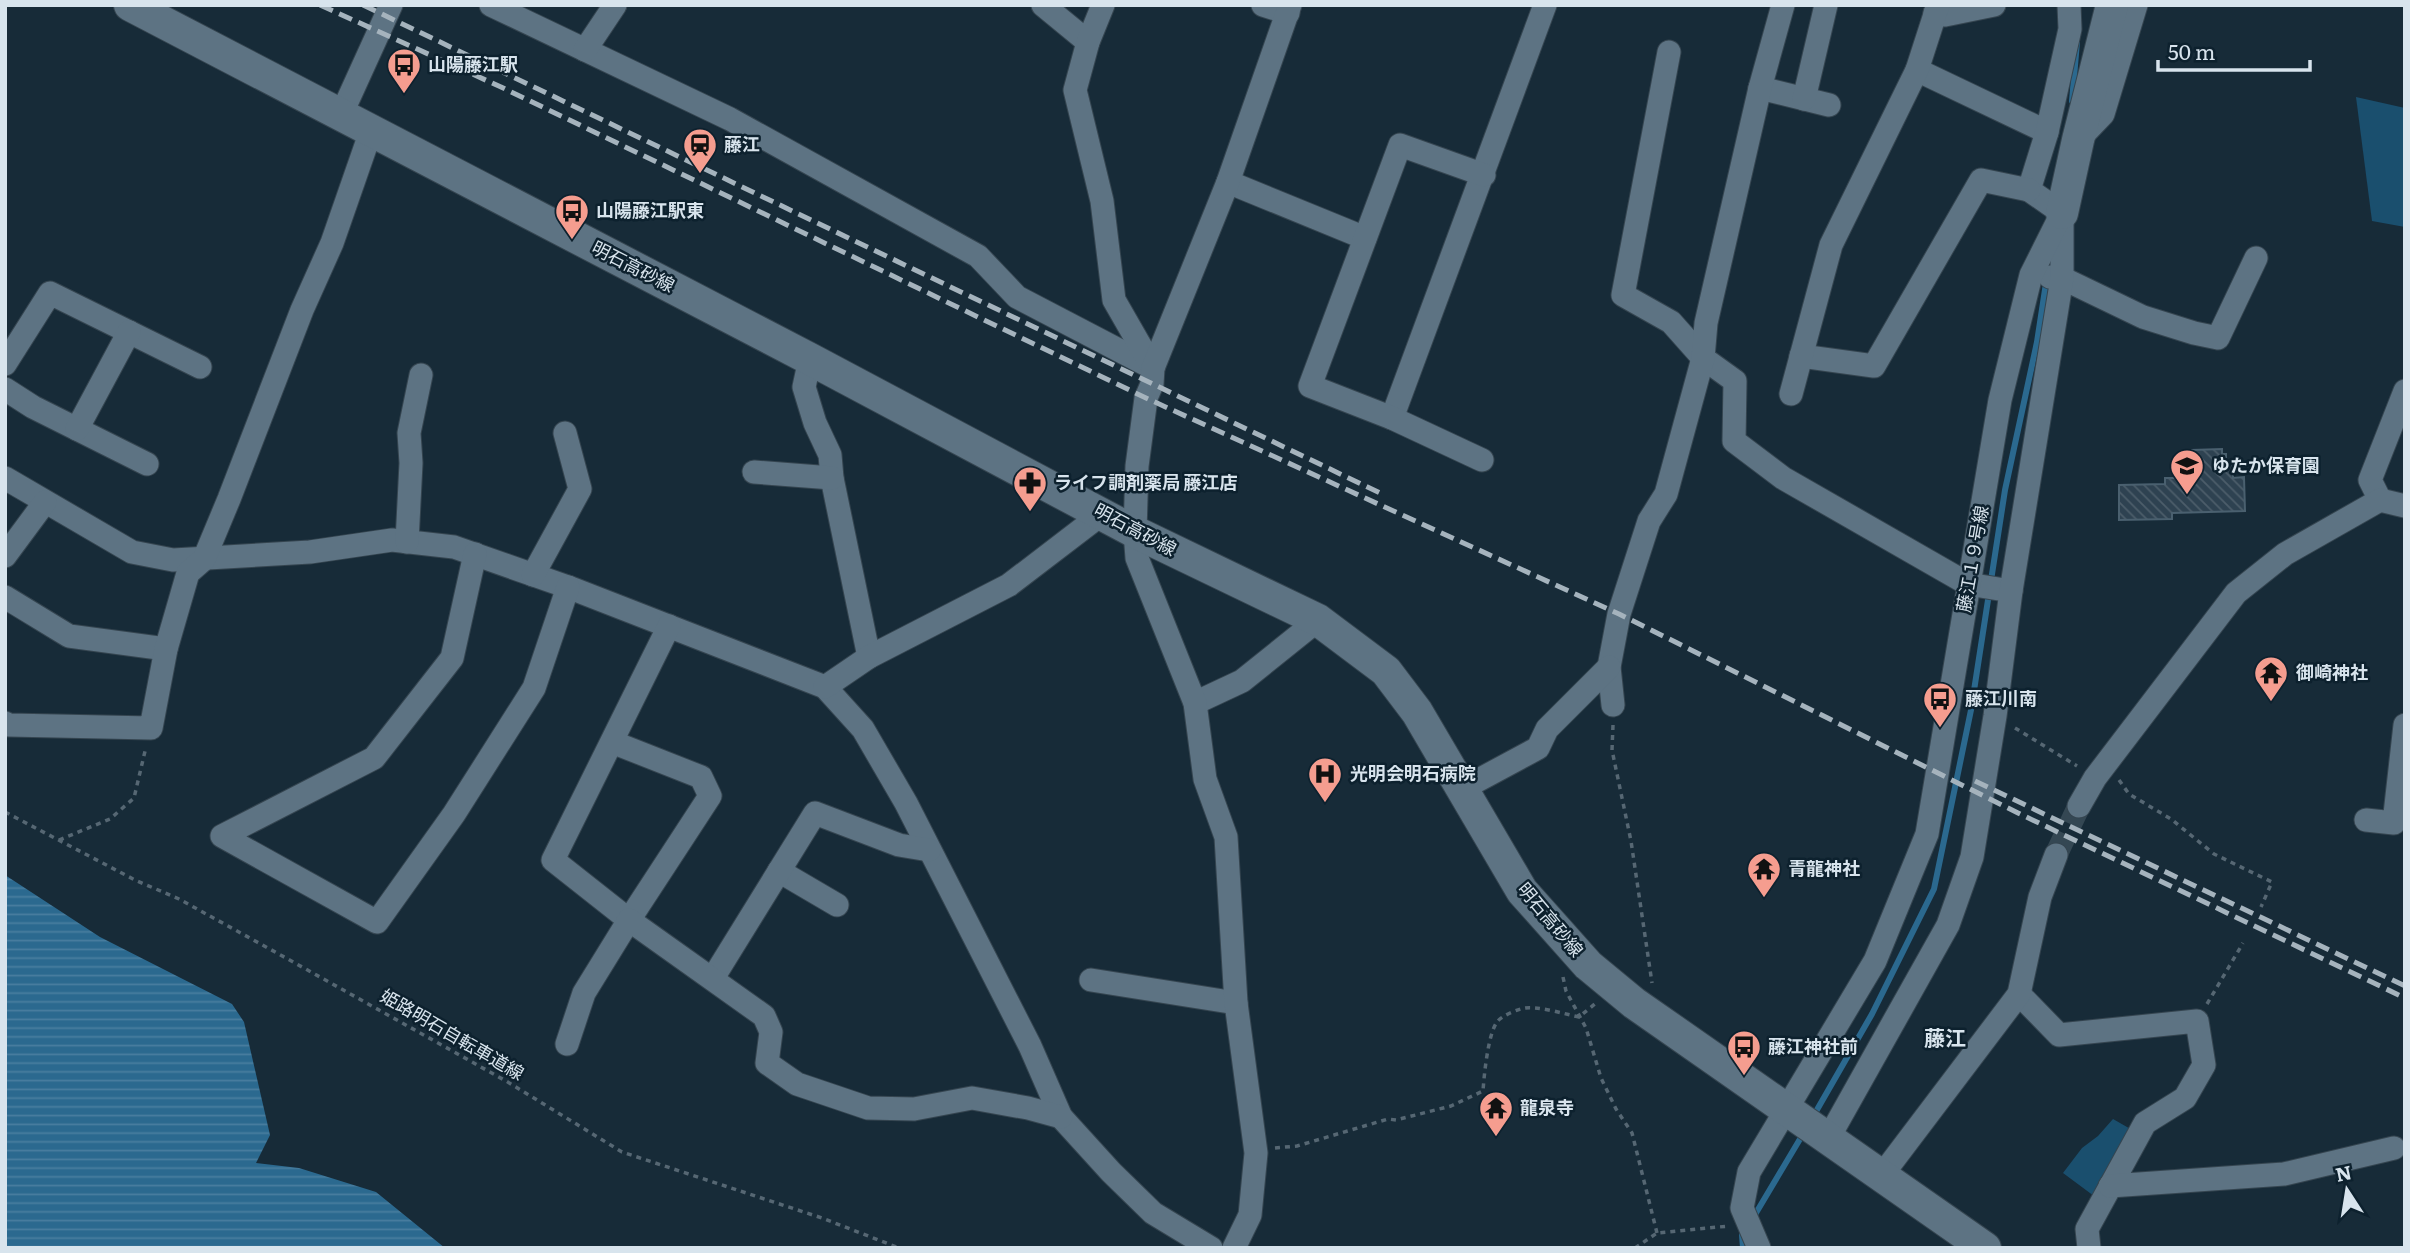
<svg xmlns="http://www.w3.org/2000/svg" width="2410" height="1253" font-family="Literata,'Noto Sans JP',serif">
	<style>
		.park { fill: #1a4f6e }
		.water { fill: url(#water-rules) }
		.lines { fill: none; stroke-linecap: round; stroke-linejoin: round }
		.stream { stroke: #2b698f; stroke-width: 6 }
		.building { fill: url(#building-back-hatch); stroke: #4a606f; stroke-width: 2 }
		.street-tunnel { stroke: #344753; stroke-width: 23; stroke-dasharray: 23 11; stroke-linecap: butt }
		.street-casing { stroke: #354550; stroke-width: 25 }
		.secondary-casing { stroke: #354550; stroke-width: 34 }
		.path { stroke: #566773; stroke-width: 3.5; stroke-dasharray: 5 5; stroke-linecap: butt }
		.street { stroke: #5d7383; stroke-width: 23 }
		.secondary { stroke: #5d7383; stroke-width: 32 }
		.rail { stroke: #a5b3bd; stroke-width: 5; stroke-dasharray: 14 7; stroke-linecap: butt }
		.labels { text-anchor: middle; stroke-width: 5; stroke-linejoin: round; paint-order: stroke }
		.poi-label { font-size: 18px; font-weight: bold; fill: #d8e4ed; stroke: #0d212e; text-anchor: start }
		.street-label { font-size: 18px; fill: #d8e4ed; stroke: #0d212e }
		.quarter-label { font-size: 21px; font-weight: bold; fill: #d8e4ed; stroke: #0d212e }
	</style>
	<defs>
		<pattern id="water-rules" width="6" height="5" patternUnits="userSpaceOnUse" patternTransform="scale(1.75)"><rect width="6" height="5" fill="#2b698f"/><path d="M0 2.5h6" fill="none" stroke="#497e9f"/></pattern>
		<pattern id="building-back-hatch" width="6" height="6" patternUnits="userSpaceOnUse" patternTransform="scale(1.75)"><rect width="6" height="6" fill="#2e4251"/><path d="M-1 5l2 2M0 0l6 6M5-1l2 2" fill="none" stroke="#4c5d6a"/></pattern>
	</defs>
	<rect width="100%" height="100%" fill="#172b38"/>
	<g class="park">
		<path d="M2356,97l49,11v119l-33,-6z"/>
		<path d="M2113,1119l21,12 -40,65 -31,-23 19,-25 16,-12z"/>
	</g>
	<path class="water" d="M5,875l95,62 132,67 12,18 26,113 -14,28 43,5 77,24 69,56h-440z"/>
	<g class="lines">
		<g class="stream">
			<path d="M2072,101l5,-59"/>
			<path d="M1814,1115l58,-101 62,-125 37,-179 34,-220 32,-148 13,-85"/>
			<path d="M1753,1218l50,-84"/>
			<path d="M1743,1248l-1,-13 3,-5"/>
		</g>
	</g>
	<path class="building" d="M2222,449v5h4v7h7v17l11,-1 1,34 -73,2v6l-53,1v-35l46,-1v-6h9v-6h19l-1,-22z"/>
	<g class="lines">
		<path class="street-tunnel" d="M2056,855l23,-49"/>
		<g class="street-casing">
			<g id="street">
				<path d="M491,5l239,114 248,137 39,41 136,71"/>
				<path d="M1043,5l45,37"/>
				<path d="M1103,5l-15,37 -13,48 27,111 12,99 39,68"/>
				<path d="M1263,5l25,8"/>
				<path d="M1935,13l10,2 49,-10"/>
				<path d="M585,50l30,-45"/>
				<path d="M1669,52l-46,243 48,27 32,36 32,23 -1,60 49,37 185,106 43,7"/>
				<path d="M1917,70l130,62"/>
				<path d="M1760,88l69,17"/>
				<path d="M1804,99l22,-94"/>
				<path d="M341,115l50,-110"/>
				<path d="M2080,138l23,-24 33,-109"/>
				<path d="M1228,182l137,56"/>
				<path d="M2062,213l-33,-23 18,-58 23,-103 -1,-24"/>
				<path d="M2050,277l12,1 81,39 51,16 24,5 38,-80"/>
				<path d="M1801,356l73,10 107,-186 48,10"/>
				<path d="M810,359l-6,28 11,36 15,32 2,23 37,179"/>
				<path d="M5,364l45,-71 150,74"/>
				<path d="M5,389l28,18 114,57"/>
				<path d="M1791,394l40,-149 86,-175 21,-65"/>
				<path d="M1392,418l153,-413"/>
				<path d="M77,429l52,-97"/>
				<path d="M1482,460l-90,-42 -82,-32 90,-241 84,30"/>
				<path d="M754,472l78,6"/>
				<path d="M5,478l127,74 41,8 137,-8 82,-12 62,7 114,40 257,100 38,42 43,74 124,243 31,71 50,55 42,41 58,35"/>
				<path d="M2380,500l-10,-20 35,-89"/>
				<path d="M407,542l4,-79 -2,-30 12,-58"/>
				<path d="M475,554l-23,104 -78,100 -152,78 155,86 77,-108 80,-126 34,-101"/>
				<path d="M5,556l40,-54"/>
				<path d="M533,575l47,-86 -15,-56"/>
				<path d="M5,597l64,39 97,13"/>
				<path d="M825,687l44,-30 140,-72 94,-72"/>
				<path d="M1195,703l47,-22 76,-61"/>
				<path d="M1613,705l-4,-38 10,-53 30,-93 17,-27 37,-136 3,-35 54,-235 23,-83"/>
				<path d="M5,723l4,2 142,3 15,-79 22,-76 16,-14 25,-60 73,-189 30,-67 39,-112"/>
				<path d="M612,742l89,35 9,19 -81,124 -76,-60 116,-234"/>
				<path d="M1462,789l76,-41 9,-19 62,-62"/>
				<path d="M2079,806l16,-28 141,-185 49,-39 95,-54 25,6"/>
				<path d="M2366,820l28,3 11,-98"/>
				<path d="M779,871l58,34"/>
				<path d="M713,978l102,-165 84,32 30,5"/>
				<path d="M1091,980l145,23"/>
				<path d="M2019,994l40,41 138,-14 7,44 -19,33 -40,25 -58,106 2,19"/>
				<path d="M567,1044l17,-51 45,-73 135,96 7,16 -4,31 30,21 71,24 46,1 58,-11 56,10 33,9"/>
				<path d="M1828,1139l120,-214 24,-68 23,-141 16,-125 51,-313v-59"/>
				<path d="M1882,1175l137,-181 21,-97 16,-42"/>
				<path d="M2110,1186l174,-12 110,-26"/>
				<path d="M1234,1248l16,-33 6,-62 -20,-150 -10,-166 -21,-58 -10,-76 -58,-145 -2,-26 2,-66 9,-68 6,-14 1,-16 75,-186 62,-177"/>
				<path d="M1759,1248l-17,-40 7,-36 126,-211 52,-127 73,-434 31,-125 31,-62"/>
			</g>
		</g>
		<g class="secondary-casing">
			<g id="secondary">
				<path d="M130,5l680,354 325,173 183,88 68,51 31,41 105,179 66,74 46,38 351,245"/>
				<path d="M2062,213l16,-73 34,-135"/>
			</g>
		</g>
		<g class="path">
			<path d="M1613,725l-1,25 19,91 21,142"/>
			<path d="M2015,728l62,38"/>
			<path d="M2119,780l10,14 42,25 43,35 58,28 -11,25"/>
			<path d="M5,812l130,68 44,19 107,59 220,123 116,71 200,66 77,30"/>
			<path d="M59,840l51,-21 24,-21 12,-51"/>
			<path d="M1563,977l3,14 20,37 15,50 15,31 16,24 25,100"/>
			<path d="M2207,1004l36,-61"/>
			<path d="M1275,1148l22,-2 91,-27 8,1 55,-14 32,-15c1,-15 5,-57 14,-69 4,-6 21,-13 28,-14 13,-2 40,6 54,9l17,-14"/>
			<path d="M1635,1248l22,-15 72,-7"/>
		</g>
		<use href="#street" class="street"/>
		<use href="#secondary" class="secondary"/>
		<g class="rail">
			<path d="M320,5l181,82 645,311 473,216 399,199 387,185"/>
			<path d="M363,5l1017,488"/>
			<path d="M1975,781l430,205"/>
		</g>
	</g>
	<defs>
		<g id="bus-pin" transform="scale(1.75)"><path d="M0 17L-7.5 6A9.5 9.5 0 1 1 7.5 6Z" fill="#f59d8f" stroke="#0d212e"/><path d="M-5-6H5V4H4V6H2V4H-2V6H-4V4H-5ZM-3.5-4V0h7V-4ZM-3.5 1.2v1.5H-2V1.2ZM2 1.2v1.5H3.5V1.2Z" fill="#111"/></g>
		<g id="station-pin" transform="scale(1.75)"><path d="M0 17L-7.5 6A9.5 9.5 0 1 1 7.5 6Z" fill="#f59d8f" stroke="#0d212e"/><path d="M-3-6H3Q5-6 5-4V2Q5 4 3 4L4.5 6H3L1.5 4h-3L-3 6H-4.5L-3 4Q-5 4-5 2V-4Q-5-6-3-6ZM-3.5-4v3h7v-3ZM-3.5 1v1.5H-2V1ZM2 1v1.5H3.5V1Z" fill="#111"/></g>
		<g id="school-pin" transform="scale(1.75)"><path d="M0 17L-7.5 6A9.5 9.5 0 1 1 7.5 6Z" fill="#f59d8f" stroke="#0d212e"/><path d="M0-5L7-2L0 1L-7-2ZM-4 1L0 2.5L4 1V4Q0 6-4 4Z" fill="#111"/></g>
		<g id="pharmacy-pin" transform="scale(1.75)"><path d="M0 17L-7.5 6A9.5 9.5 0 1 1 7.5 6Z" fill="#f59d8f" stroke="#0d212e"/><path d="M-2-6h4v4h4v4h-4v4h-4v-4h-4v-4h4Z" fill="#111"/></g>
		<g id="temple-pin" transform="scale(1.75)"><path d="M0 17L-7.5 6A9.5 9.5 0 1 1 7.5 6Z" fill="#f59d8f" stroke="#0d212e"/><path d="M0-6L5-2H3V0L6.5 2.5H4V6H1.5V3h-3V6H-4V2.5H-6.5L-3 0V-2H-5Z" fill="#111"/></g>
		<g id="hospital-pin" transform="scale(1.75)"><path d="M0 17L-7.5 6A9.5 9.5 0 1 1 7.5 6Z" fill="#f59d8f" stroke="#0d212e"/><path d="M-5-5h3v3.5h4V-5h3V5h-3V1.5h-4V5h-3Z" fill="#111"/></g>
	</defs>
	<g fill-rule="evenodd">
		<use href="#bus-pin" x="404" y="65"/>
		<use href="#station-pin" x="700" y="145"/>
		<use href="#bus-pin" x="572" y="211"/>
		<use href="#school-pin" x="2187" y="466"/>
		<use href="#pharmacy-pin" x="1030" y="483"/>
		<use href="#temple-pin" x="2271" y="673"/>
		<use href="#bus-pin" x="1940" y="699"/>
		<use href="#hospital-pin" x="1325" y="774"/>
		<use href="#temple-pin" x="1764" y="869"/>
		<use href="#bus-pin" x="1744" y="1047"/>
		<use href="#temple-pin" x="1496" y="1108"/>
	</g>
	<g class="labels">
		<g class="poi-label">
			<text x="428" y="71">山陽藤江駅</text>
			<text x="724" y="151">藤江</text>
			<text x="596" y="217">山陽藤江駅東</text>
			<text x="2212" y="472">ゆたか保育園</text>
			<text x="1054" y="489">ライフ調剤薬局 藤江店</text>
			<text x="2296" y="679">御崎神社</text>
			<text x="1965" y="705">藤江川南</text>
			<text x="1350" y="780">光明会明石病院</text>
			<text x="1788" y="875">青龍神社</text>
			<text x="1768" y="1053">藤江神社前</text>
			<text x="1520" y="1114">龍泉寺</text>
		</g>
		<g class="street-label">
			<text transform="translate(633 267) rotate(27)" y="6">明石高砂線</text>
			<text transform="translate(1135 530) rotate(28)" y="6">明石高砂線</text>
			<text transform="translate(1973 559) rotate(-80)" y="6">藤江１９号線</text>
			<text transform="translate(1550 920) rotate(50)" y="6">明石高砂線</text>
			<text transform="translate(452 1035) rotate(30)" y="6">姫路明石自転車道線</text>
		</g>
		<g class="quarter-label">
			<text x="1945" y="1046">藤江</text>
		</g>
	</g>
	<rect width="2410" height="1253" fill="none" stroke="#d8e4ed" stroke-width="14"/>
	<g transform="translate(2347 1190) rotate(348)" stroke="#0d212e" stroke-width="5" paint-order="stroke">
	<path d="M0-5L12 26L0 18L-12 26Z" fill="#d8e4ed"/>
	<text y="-10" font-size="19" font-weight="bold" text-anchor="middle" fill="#d8e4ed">N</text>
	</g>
	<path d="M2158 60v10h152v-10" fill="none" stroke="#d8e4ed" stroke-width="3.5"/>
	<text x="2168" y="60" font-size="21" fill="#d8e4ed" stroke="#0d212e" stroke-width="5" paint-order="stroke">50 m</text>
</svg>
